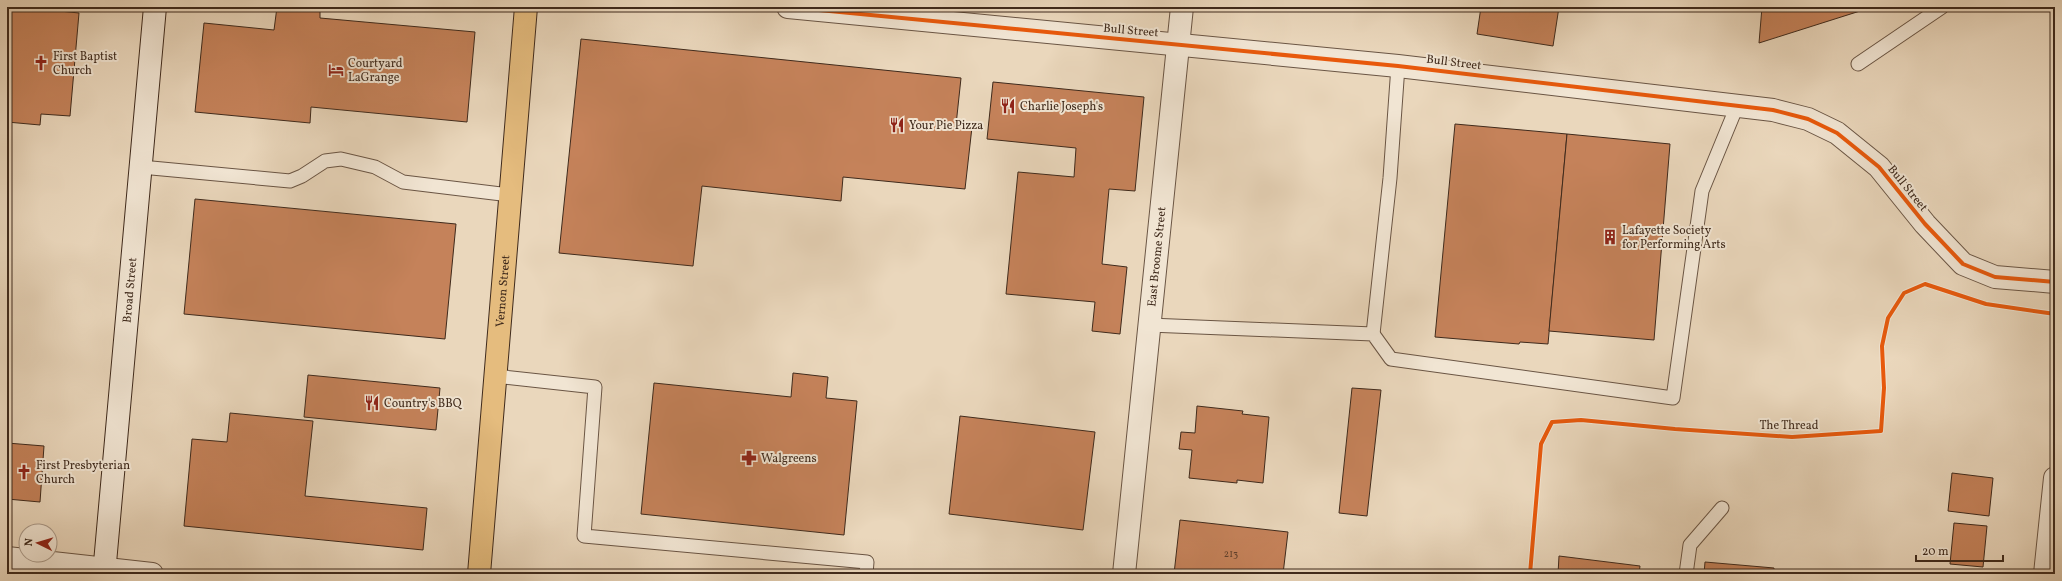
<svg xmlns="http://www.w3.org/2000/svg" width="2062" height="581" font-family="Vollkorn,serif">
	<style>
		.building { fill: #c5825a; stroke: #3f2a1c }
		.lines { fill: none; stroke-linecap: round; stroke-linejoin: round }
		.service-casing { stroke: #6a5544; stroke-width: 15 }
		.minor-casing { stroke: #6a5544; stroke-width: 24 }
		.tertiary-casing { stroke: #6a5544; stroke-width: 24 }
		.secondary-casing { stroke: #3f2a1c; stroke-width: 24 }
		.primary-casing { stroke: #3f2a1c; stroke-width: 24 }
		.service { stroke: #f1e5d3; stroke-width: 13 }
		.minor { stroke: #f1e5d3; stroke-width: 22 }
		.tertiary { stroke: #f1e5d3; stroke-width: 22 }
		.secondary { stroke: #f1e5d3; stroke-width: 22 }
		.primary { stroke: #e5bc7e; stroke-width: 22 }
		.cycleway-casing { stroke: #f1e5d3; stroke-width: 6 }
		.cycleway { stroke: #e8590c; stroke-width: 4 }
		.labels { text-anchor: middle; stroke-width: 4; stroke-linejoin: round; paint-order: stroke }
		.number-label { font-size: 10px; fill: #60402c }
		.street-label { font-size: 12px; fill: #3f2a1c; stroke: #f1e5d3 }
		.poi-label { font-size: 12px; fill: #3f2a1c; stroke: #f1e5d3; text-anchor: start }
	</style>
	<rect width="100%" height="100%" fill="#ead7bc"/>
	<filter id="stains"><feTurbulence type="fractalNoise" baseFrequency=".005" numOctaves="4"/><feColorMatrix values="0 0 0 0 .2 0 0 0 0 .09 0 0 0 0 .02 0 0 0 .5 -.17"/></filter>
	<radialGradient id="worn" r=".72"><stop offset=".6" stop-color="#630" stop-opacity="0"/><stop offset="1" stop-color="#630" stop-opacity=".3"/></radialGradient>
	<g class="building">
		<path d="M7,7h43v3l29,3 -9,103 -29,-2 -1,11 -33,-3z"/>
		<path d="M277,7h43v11l155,14 -8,90 -156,-15 -1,16 -115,-11 9,-89 70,7z"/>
		<path d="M1481,7h78l-6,39 -76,-12z"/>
		<path d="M1762,7h98v4l-101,32z"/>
		<path d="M581,39l380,39 -5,47 16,2 -7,62 -122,-12 -2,24 -139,-15 -9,80 -134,-13z"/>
		<path d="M993,82l151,15 -9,94 -26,-2 -7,75 25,3 -7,67 -28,-3 3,-29 -89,-8 12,-122 56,5 2,-29 -89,-9z"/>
		<path d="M1455,124l112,10 -19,210 -28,-2 -1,2 -84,-7z"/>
		<path d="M1567,134l103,10 -16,196 -105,-9z"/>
		<path d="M195,199l261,25 -11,115 -261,-25z"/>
		<path d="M793,373l35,4 -2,21 31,3 -13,134 -203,-21 13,-131 137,14z"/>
		<path d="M308,375l132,13 -4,42 -132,-13z"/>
		<path d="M7,378h4l-4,45z"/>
		<path d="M1352,388l29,2 -14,126 -28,-3z"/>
		<path d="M1197,406l46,5 -1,3 27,3 -6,66 -26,-3v3l-48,-5 3,-28 -13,-1 2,-17 14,1z"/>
		<path d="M230,413l83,8 -8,75 122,12 -4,42 -239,-24 8,-87 35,3z"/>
		<path d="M960,416l135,16 -12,98 -134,-16z"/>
		<path d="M7,443l37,3 -4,56 -33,-3z"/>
		<path d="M1952,473l41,5 -4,38 -41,-5z"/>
		<path d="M1180,520l108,12 -5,42h-109z"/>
		<path d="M1954,523l33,3 -4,41 -33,-3z"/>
		<path d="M1559,556l81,10 -1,8h-81z"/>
		<path d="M1705,562l69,6v6h-70z"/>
	</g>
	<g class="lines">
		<g class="service-casing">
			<g id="service">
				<path d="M1858,64l84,-57"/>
				<path d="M141,167l149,14 12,-5 23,-15 16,-2 34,8 28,15 107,13"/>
				<path d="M1149,325l224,9 18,25 282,39 29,-207 35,-85"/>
				<path d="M1373,334l17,-156 8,-112"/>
				<path d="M495,376l100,11 -11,149 283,26 -1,12"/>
				<path d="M1686,574l4,-29 32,-37"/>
			</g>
		</g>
		<g class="minor-casing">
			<g id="minor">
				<path d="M7,558l145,16"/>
				<path id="s1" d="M1124,574l58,-567"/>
				<path d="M2045,574l10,-96"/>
			</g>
		</g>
		<g class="tertiary-casing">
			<path id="tertiary" d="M788,7l610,59 375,44 35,9 29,14 42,34 46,57 38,40 32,13 60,5"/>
		</g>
		<g class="secondary-casing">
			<g id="secondary">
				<path id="s2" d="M104,574l51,-567"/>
			</g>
		</g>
		<g class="primary-casing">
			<g id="primary">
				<path id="s3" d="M479,574l47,-567"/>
			</g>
		</g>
		<use href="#service" class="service"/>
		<use href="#minor" class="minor"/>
		<use href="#tertiary" class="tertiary"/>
		<use href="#secondary" class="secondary"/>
		<use href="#primary" class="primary"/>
		<g class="cycleway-casing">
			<g id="cycleway">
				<path d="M788,7l610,59 375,44 35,9 29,14 42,34 46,57 38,40 32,13 60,5"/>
				<path d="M1530,574l11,-130 11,-22 29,-2 94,9 117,8 89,-6 3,-43 -2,-42 6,-28 16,-25 21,-9 61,20 69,10"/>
			</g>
		</g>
		<use href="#cycleway" class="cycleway"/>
	</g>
	<defs>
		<g id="church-bare" transform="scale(1.2)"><path d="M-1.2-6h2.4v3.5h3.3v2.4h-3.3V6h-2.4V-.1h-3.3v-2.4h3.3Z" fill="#8f2418" stroke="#f1e5d3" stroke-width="2.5" paint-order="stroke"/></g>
		<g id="hotel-bare" transform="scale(1.2)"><path d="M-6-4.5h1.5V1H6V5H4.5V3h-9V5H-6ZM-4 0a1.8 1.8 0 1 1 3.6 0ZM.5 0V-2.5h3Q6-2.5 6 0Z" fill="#8f2418" stroke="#f1e5d3" stroke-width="2.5" paint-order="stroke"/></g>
		<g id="restaurant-bare" transform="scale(1.2)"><path d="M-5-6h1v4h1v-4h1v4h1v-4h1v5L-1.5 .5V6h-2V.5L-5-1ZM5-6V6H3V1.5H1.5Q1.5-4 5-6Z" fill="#8f2418" stroke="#f1e5d3" stroke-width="2.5" paint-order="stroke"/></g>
		<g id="building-bare" transform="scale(1.2)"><path d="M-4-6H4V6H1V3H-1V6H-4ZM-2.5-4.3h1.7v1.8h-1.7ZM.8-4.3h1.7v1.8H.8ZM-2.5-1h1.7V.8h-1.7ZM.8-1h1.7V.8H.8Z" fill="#8f2418" stroke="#f1e5d3" stroke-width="2.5" paint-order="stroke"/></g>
		<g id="pharmacy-bare" transform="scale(1.2)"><path d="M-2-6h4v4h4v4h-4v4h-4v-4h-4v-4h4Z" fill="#8f2418" stroke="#f1e5d3" stroke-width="2.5" paint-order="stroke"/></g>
	</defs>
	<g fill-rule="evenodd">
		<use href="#church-bare" x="41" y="63"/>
		<use href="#hotel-bare" x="336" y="70"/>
		<use href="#restaurant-bare" x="1008" y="106"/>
		<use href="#restaurant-bare" x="897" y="125"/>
		<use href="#building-bare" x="1610" y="237"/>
		<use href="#restaurant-bare" x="372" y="403"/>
		<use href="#pharmacy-bare" x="749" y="458"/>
		<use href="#church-bare" x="24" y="472"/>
	</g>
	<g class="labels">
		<g class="number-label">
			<text x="1231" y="557">213</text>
		</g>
		<g class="street-label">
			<text transform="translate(1131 30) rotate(5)" y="4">Bull Street</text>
			<text transform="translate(1454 62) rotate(7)" y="4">Bull Street</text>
			<text transform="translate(1908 188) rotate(51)" y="4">Bull Street</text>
			<text dy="4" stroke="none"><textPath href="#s1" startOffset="319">East Broome Street</textPath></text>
			<text dy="4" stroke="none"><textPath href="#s3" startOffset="284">Vernon Street</textPath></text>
			<text dy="4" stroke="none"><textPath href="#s2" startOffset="285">Broad Street</textPath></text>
			<text x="1789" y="429">The Thread</text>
		</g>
		<g class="poi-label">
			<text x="53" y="60">First Baptist<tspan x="53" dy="14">Church</tspan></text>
			<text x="348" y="67">Courtyard<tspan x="348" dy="14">LaGrange</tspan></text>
			<text x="1020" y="110">Charlie Joseph's</text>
			<text x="909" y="129">Your Pie Pizza</text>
			<text x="1622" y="234">Lafayette Society<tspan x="1622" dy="14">for Performing Arts</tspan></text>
			<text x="384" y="407">Country's BBQ</text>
			<text x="761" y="462">Walgreens</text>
			<text x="36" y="469">First Presbyterian<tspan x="36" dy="14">Church</tspan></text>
		</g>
	</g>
	<rect width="2062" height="581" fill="none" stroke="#ead7bc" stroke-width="24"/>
	<rect x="8" y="8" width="2046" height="565" fill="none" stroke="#3f2a1c" stroke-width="2"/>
	<rect x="12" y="12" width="2038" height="557" fill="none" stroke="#3f2a1c"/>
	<g transform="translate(38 543) rotate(275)"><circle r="19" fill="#f1e5d3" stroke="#aa9a8a"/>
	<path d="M0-3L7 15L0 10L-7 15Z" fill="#8f2418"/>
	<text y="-6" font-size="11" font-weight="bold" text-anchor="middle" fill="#3f2a1c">N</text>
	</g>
	<path d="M1916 555v6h87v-6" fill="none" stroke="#3f2a1c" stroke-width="2"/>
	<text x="1922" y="555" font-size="12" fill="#3f2a1c" stroke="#f1e5d3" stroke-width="3" paint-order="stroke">20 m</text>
	<rect width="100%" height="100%" filter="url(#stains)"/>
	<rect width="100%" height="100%" fill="url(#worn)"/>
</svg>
